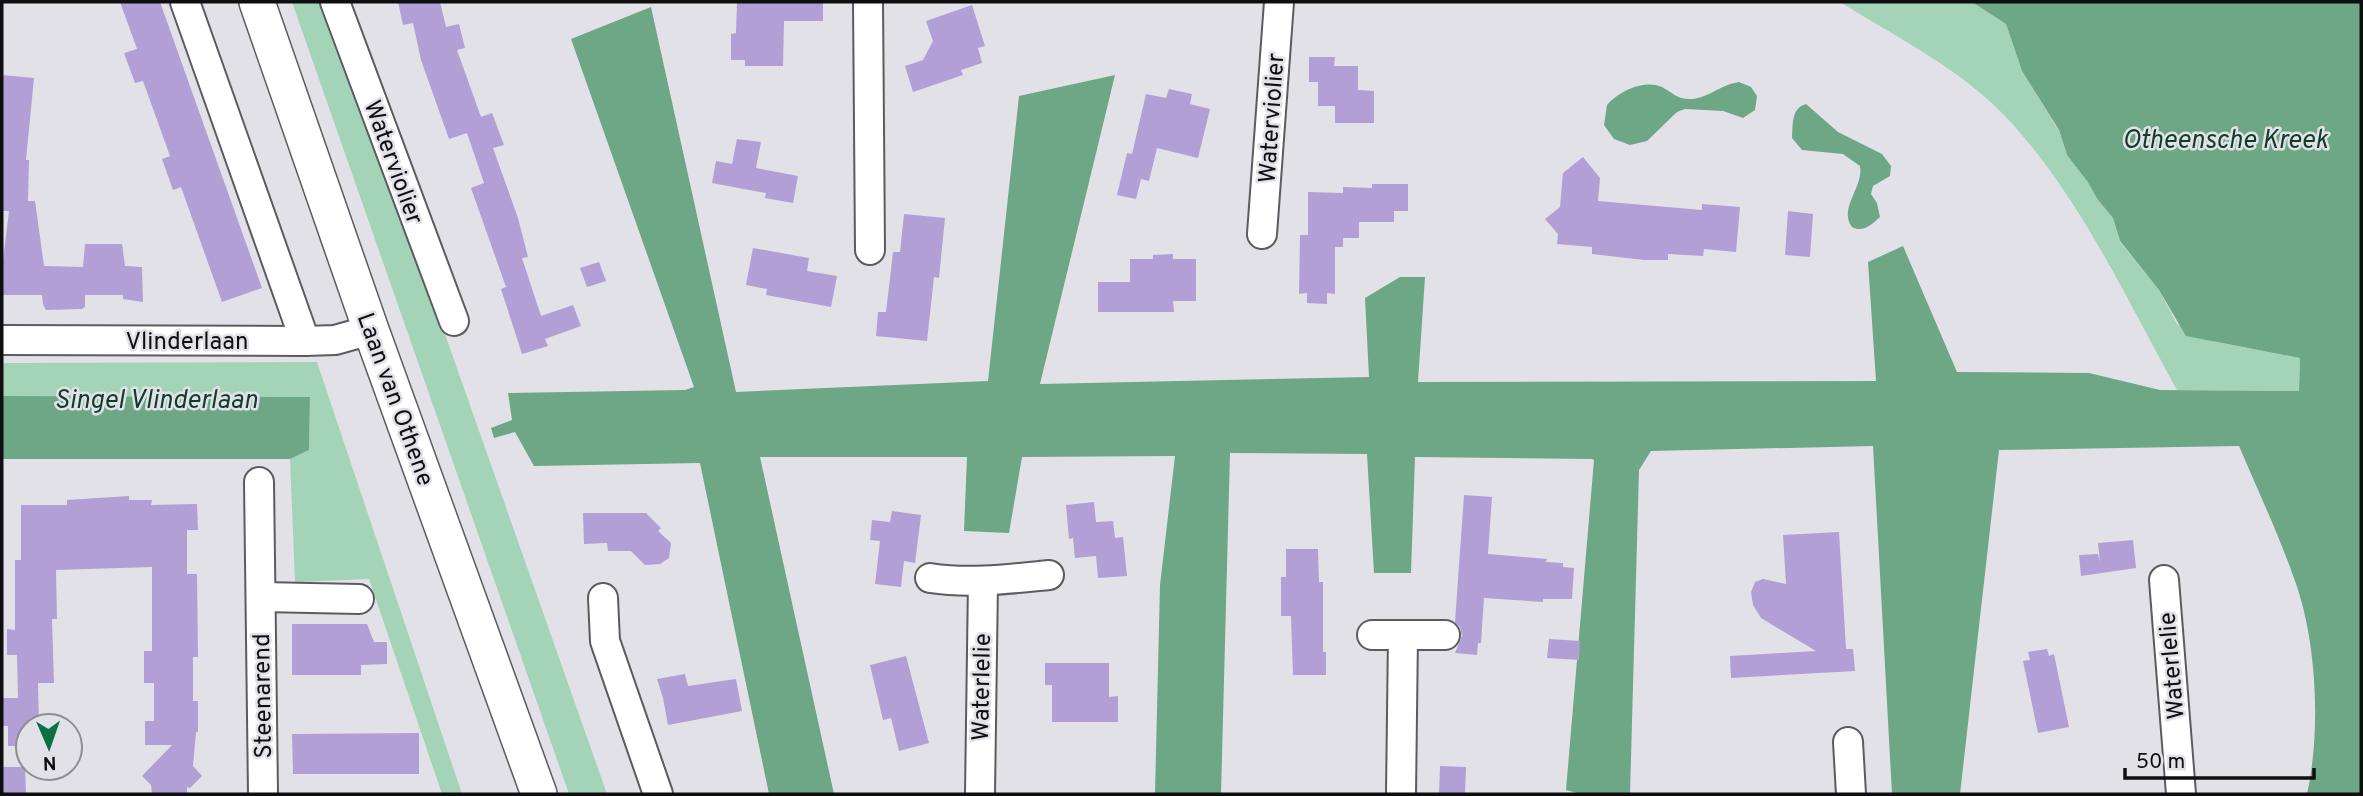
<svg xmlns="http://www.w3.org/2000/svg" width="2363" height="796" font-family="Overpass,sans-serif">
	<style>
		.green { fill: #a4d4b8 }
		.water { fill: #6da786 }
		.building { fill: #b19fd5 }
		.lines { fill: none; stroke-linecap: round; stroke-linejoin: round }
		.minor-casing { stroke: #5d5b62; stroke-width: 32 }
		.tertiary-casing { stroke: #5d5b62; stroke-width: 38 }
		.minor { stroke: #fff; stroke-width: 28 }
		.tertiary { stroke: #fff; stroke-width: 35 }
		.labels { text-anchor: middle; stroke-width: 5; stroke-linejoin: round; paint-order: stroke }
		.street-label { font-size: 24px; fill: #0f0e11; stroke: #e3e1e8 }
		.water-label { font-size: 26px; font-style: italic; fill: #0e3e28; stroke: #e3e1e8 }
	</style>
	<rect width="100%" height="100%" fill="#e3e1e8"/>
	<g class="green">
		<path d="M292,2h36l279,792h-38z"/>
		<path d="M1840,2h132l34,22 16,47 37,60 8,24 20,26 11,19 15,18 7,24 39,48 18,34 39,18 84,16 -1,33 -122,-1c-51,-92 -99,-197 -172,-274 -46,-48 -109,-79 -165,-114z"/>
		<path d="M317,362l145,432h-20l-73,-215 -74,3 -5,-123 19,-9 1,-53 -308,-1v-33z"/>
	</g>
	<g class="water">
		<path d="M1972,2h389v792h-54c14,-63 10,-152 -12,-213 -16,-46 -37,-90 -56,-135l-240,4 -39,344h-68l-19,-348 -222,5 -12,19 -9,324h-49l-15,-4 28,-330 -2,-1 -177,-2 -4,116h-37l-7,-119 -137,-1 -9,341h-66l5,-209 15,-129 -153,1 -13,76 -45,-2 3,-74h-207l74,337h-65l-69,-331 -166,3 -19,-34 -21,6 -3,-10 21,-8 -4,-27 177,-3 9,-3 -123,-348 80,-32 85,385 252,-11 31,-285 96,-21 -75,309 329,-7 -4,-79 35,-21h25l-7,105 458,-1 -8,-119 35,-16 54,126 132,1 71,17 139,1 1,-33 -114,-22 -27,-46 -39,-49 -7,-23 -15,-18 -11,-19 -20,-26 -8,-25 -37,-59 -16,-47z"/>
		<path d="M1739,82l12,5 6,9 -2,14 -12,8 -20,-7 -38,-2 -8,3 -30,29 -17,4 -16,-6 -10,-14 3,-20c12,-14 37,-26 55,-18 11,6 16,13 30,12 16,-1 28,-14 47,-17z"/>
		<path d="M1806,104l32,28 44,22 9,12 -1,10 -17,10 -2,8 6,9 3,14c-9,8 -17,16 -28,10 -14,-19 12,-40 8,-61l-17,-12 -41,-4 -10,-12c1,-13 -1,-30 14,-34z"/>
		<path d="M2,396l308,1 -1,53 -19,9h-288z"/>
	</g>
	<g class="building">
		<path d="M120,2h40l102,286 -40,14 -41,-115 -8,3 -11,-31 8,-3 -27,-75 -8,2 -11,-30 13,-4z"/>
		<path d="M398,2h42l6,25 13,-3 6,24 -8,2 24,67 11,-4 12,32 -11,3 25,70 10,39 -6,1 19,58 32,-11 8,21 -36,13 3,7 -26,8 -21,-65 5,-2 -35,-99 13,-5 -17,-50 -18,6 -28,-79 -8,-37 -10,2z"/>
		<path d="M737,2h86v19h-39l-1,45h-38v-6h-14v-26l5,-1z"/>
		<path d="M972,5l13,41 -7,2 4,15 -21,7 2,5 -50,17 -8,-26 18,-6 10,-19 -7,-20z"/>
		<path d="M1309,57h26l-1,9h24v24l16,1v32h-39v-17h-17v-24h-9z"/>
		<path d="M2,75l32,3 -8,82h3l-1,41h7l9,65 39,1 2,-23h37l3,22 17,1 1,35 -20,-3v-4h-38v12l-3,2 -36,1 -3,-6 -1,-9h-40v-26l7,-58h-7z"/>
		<path d="M1169,89l23,5 -2,10 20,5 -12,49 -41,-10 -8,33 -8,-2 -5,20 -19,-4 10,-42 5,1 14,-60 20,4z"/>
		<path d="M737,139l24,3 -5,26 42,8 -5,27 -28,-5 1,-5 -54,-10 4,-22 16,3z"/>
		<path d="M1583,157l17,21 -2,23 104,9v-6l38,3 -4,45 -32,-3 -1,7 -35,-2v6h-24l-52,-6v-7l-35,-3 1,-10 -13,-15 15,-12 3,-34z"/>
		<path d="M1372,184h36v27h-14v11h-35v16h-16v9h-8v47l-8,-1v11l-20,-1v-10l-8,1 1,-59h8v-43l35,1v-6l29,1z"/>
		<path d="M1788,211l25,3 -3,43 -25,-2z"/>
		<path d="M904,214l41,4 -6,60 -5,-1 -7,64 -51,-5 2,-24h8l7,-60h7z"/>
		<path d="M753,248l56,10 -2,13 30,5 -6,31 -65,-12 1,-6 -21,-4z"/>
		<path d="M1173,254v5h23v42h-23l1,11h-76v-30h32v-23h23v-4z"/>
		<path d="M599,262l7,19 -19,6 -7,-19z"/>
		<path d="M1464,495l28,2 -4,57 59,5 -1,3 17,1v4l11,1 -2,31h-29v3l-59,-4 -3,45h-3l-1,12 -22,-2 7,-17 -2,-9 -5,-5z"/>
		<path d="M129,496v4h23l-1,5 46,-1 1,26h-11v44h10l1,83h-5v44h5v31h-2l-3,34 9,10 -12,12 -3,-1v7h-35l-1,-9 -9,-9 30,-31h-27v-24h9v-38h-10v-32h8v-84l-96,3 1,49h-5l2,64h-16l1,43h-11v20h-20v-20h-6v-28h16l-1,-43h-10v-26l8,1v-70h6v-55h46v-5z"/>
		<path d="M1094,502l2,20 17,-1 2,17 8,-1 4,39 -29,2 -2,-22 -21,2 -2,-20 -4,1 -3,-34z"/>
		<path d="M892,511l29,4 -6,48 -11,-2 -3,26 -26,-3 5,-43 -10,-1 2,-20 18,2z"/>
		<path d="M583,513h63l15,15 -3,3 13,12 -2,15 -9,6 -15,1 -14,-14h-23l-1,-8 -23,1z"/>
		<path d="M1839,532l7,117h7l2,22 -124,7 -1,-22 86,-5 -55,-33 -8,-13 -2,-13 4,-10 8,-3 23,5 -3,-49z"/>
		<path d="M2133,540l3,28 -55,8 -2,-21 19,-1 2,8 -2,-19z"/>
		<path d="M1286,549h32l1,33h4v70h3v23h-33l-2,-59h-10v-39h5z"/>
		<path d="M292,624h75l7,18h13v22l-26,1v10h-69z"/>
		<path d="M1549,639l31,2 -1,19 -32,-2z"/>
		<path d="M2047,649l2,7 5,-2 15,73 -31,6 -15,-72 7,-1 -2,-8z"/>
		<path d="M906,656l23,87 -30,8 -8,-33 -8,2 -13,-55z"/>
		<path d="M1045,663h64v34l9,-1v26h-66v-37h-7z"/>
		<path d="M685,674l3,12 48,-7 6,32 -74,14 -5,-27 -6,-19z"/>
		<path d="M419,733v41h-126l-1,-40z"/>
		<path d="M1440,766l26,1 -1,27h-26z"/>
		<path d="M2,767h23l1,27h-24z"/>
	</g>
	<g class="lines">
		<g class="minor-casing">
			<g id="minor">
				<path d="M185,2l120,339"/>
				<path d="M335,2l119,319"/>
				<path d="M868,2l2,248"/>
				<path d="M1262,234l17,-232"/>
				<path d="M2,340l303,1 30,-1 36,-10"/>
				<path d="M259,482l4,312"/>
				<path d="M930,578c40,6 79,1 119,-3"/>
				<path d="M2164,580l17,214"/>
				<path d="M262,597l97,2"/>
				<path d="M603,598l2,43 53,153"/>
				<path d="M1372,635h73"/>
				<path d="M1848,742l3,52"/>
				<path d="M980,794l3,-213"/>
				<path d="M1401,794l2,-159"/>
			</g>
		</g>
		<g class="tertiary-casing">
			<path id="tertiary" d="M257,2l114,328 168,464"/>
		</g>
		<use href="#minor" class="minor"/>
		<use href="#tertiary" class="tertiary"/>
	</g>
	<g class="labels">
		<g class="street-label">
			<text transform="translate(1271 118) rotate(-86)" y="8">Waterviolier</text>
			<text transform="translate(394 162) rotate(70)" y="8">Waterviolier</text>
			<text x="187" y="349">Vlinderlaan</text>
			<text transform="translate(396 399) rotate(70)" y="8">Laan van Othene</text>
			<text transform="translate(2171 666) rotate(-95)" y="8">Waterlelie</text>
			<text transform="translate(981 687) rotate(-89)" y="8">Waterlelie</text>
			<text transform="translate(262 696) rotate(-91)" y="8">Steenarend</text>
		</g>
		<g class="water-label">
			<text x="2225" y="148">Otheensche Kreek</text>
			<text x="156" y="408">Singel Vlinderlaan</text>
		</g>
	</g>
	<rect width="2363" height="796" fill="none" stroke="#0f0e11" stroke-width="7"/>
	<g transform="translate(49 747) rotate(178)"><circle r="33" fill="#e3e1e8" stroke="#8e8d92" stroke-width="2"/>
	<path d="M0-5L12 26L0 18L-12 26Z" fill="#0c7047"/>
	<text y="-10" font-size="19" font-weight="bold" text-anchor="middle" fill="#0f0e11">N</text>
	</g>
	<path d="M2125 768v10h189v-10" fill="none" stroke="#0f0e11" stroke-width="3.5"/>
	<text x="2136" y="768" font-size="21" fill="#0f0e11" stroke="#e3e1e8" stroke-width="5" paint-order="stroke">50 m</text>
</svg>
